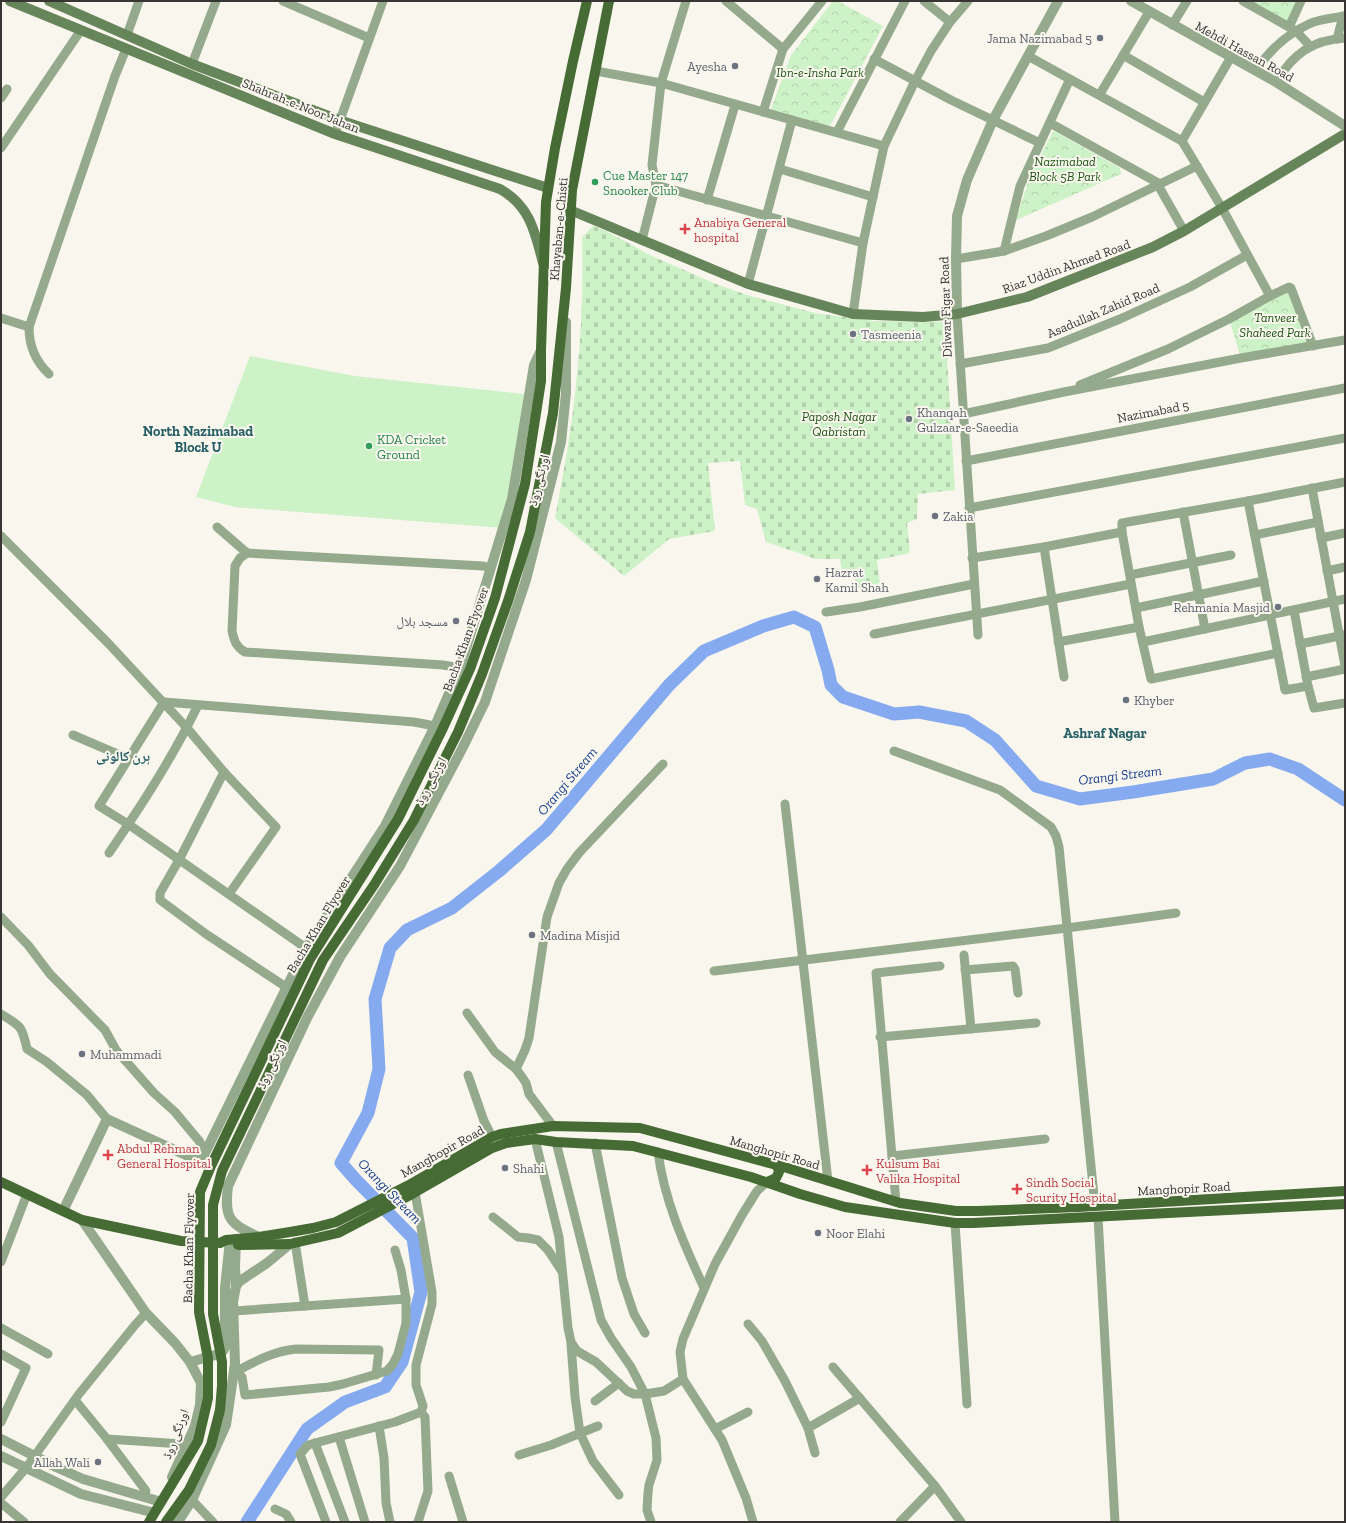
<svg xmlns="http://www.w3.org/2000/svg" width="1346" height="1523" font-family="'Zilla Slab','Noto Naskh Arabic',serif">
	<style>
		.forest { fill: url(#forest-crowns) }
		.cemetery { fill: url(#cemetery-stones) }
		.garden { fill: #cef2c8 }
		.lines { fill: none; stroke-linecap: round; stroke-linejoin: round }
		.river { stroke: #85aaef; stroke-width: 13 }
		.minor { stroke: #95aa8c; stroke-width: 9 }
		.tertiary { stroke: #95aa8c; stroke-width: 10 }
		.secondary { stroke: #67855a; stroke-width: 10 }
		.primary { stroke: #466b34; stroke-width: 10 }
		.worship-dot { fill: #6b7280; stroke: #f9f6ee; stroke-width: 1.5 }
		.leisure-dot { fill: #2e9e5b; stroke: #f9f6ee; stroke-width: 1.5 }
		.health-dot { fill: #e0444e; stroke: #f9f6ee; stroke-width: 1.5 }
		.labels { text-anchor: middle; stroke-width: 4; stroke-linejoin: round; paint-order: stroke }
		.worship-label { font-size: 13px; fill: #5b616d; stroke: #f9f6ee; text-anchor: start }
		.street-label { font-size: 13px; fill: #373633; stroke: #f9f6ee }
		.park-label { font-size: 13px; font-style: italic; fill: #1d5414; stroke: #f9f6ee }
		.leisure-label { font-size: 13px; fill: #27864d; stroke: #f9f6ee; text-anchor: start }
		.health-label { font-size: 13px; fill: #be3a42; stroke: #f9f6ee; text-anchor: start }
		.neighbourhood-label { font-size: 14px; font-weight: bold; fill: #276067; stroke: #f9f6ee }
		.water-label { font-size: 14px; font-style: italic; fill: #1a3f8e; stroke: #f9f6ee }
	</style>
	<defs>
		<pattern id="forest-crowns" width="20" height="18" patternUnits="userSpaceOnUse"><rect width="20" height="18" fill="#cef2c8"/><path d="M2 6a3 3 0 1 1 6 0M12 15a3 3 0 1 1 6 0" fill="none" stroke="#b2d0ac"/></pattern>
		<pattern id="cemetery-stones" width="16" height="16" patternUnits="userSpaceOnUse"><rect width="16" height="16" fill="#cef2c8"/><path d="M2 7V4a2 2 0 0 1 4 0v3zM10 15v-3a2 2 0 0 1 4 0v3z" fill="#b2d0ac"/></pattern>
	</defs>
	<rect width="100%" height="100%" fill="#f9f6ee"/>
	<g class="forest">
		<path d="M833,1h5l45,25 -52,98 -3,2 -57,-17 20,-54z"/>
		<path d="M1243,1h58l-12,26z"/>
		<path d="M1054,131l66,37 1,6 -105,46 13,-41 23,-46z"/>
		<path d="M1291,288l22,58 -72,12 -12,-39z"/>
	</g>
	<path class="cemetery" d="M593,226l13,5 46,25 64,28 31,11 68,18 58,8 72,1 10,168 -37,4 -1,25 -10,4 3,30 -33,7 3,23 -23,5 -4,-16 -11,3 -2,-16h-24l-50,-17 -9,-33 -12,-4 -5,-44 -32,2 7,68 -46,8 -45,37 -69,-58c9,-48 18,-96 22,-144 5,-45 6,-91 5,-137z"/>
	<path class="garden" d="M250,356l105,20 178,19 -30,133 -268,-21 -39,-10z"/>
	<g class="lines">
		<path class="river" d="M247,1522l60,-93 38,-27 40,-15 17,-25 19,-70 -8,-54 -57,-58 -15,-17 27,-50 11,-44 -4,-70 15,-51 17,-18 45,-22 47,-37 47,-41 123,-145 35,-34 59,-25 31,-9 21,10 13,43 3,15 12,12 51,17 25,-2 47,9 29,19 41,46 44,13 53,-7 80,-13 32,-16 25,-4 28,10 47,31"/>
		<g class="minor">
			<path d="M283,1l86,37"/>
			<path d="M726,1l57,48"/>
			<path d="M924,1l26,21"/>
			<path d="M1243,1l53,30 14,15"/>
			<path d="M1172,25l15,-24"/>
			<path d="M1289,27l12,-26"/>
			<path d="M127,35l12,-34"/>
			<path d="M1337,39l6,-23"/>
			<path d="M1123,55l81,47"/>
			<path d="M1028,56l154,85"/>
			<path d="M1231,57l-49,84 40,67 48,88"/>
			<path d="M874,59l77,41 89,43"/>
			<path d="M192,64l24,-63"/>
			<path d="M1256,70c13,-19 31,-36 53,-46 10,-5 25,-6 36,-8"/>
			<path d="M596,71l65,12 223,63"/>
			<path d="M1276,82c17,-28 36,-42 69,-44"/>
			<path d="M1100,94l49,-82"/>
			<path d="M1,98l6,-9"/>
			<path d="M763,112l20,-63 39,-48"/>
			<path d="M1050,123l110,61"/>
			<path d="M837,132l68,-131"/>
			<path d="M335,134l48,-133"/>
			<path d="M1,148l80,-118"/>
			<path d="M780,169l93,28"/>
			<path d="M656,185l207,58"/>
			<path d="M1158,185l26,46"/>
			<path d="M707,200l28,-95"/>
			<path d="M642,240l14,-55 -4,-20 9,-82 25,-82"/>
			<path d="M1004,251l16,-65 50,-107"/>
			<path d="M956,259l48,-8 42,-15 46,-19 105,-51"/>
			<path d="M748,284l44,-164"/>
			<path d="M853,314l10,-71 21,-97 31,-65 16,-30 19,-29 18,-21"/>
			<path d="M957,314l21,321"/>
			<path d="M1,318l28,9"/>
			<path d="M960,364l88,-16 72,-29 70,-32 57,-32"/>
			<path d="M49,374c-14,-13 -20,-28 -20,-47l86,-251 11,-27"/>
			<path d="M1080,385l88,-36 61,-30 41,-23 19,-9 2,1 22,58"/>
			<path d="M963,414l101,-22 177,-34 104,-18"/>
			<path d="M966,461l379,-73"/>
			<path d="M1312,488l33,178"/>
			<path d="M1248,501l37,189 23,-4 -14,-76"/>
			<path d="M969,508l376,-70"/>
			<path d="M1183,512l22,117"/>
			<path d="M217,527l30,26"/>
			<path d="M1255,535l63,-13"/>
			<path d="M1,536l107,107 79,85 37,44 52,55 -47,67"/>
			<path d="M1321,538l24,-5"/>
			<path d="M1044,547l20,130"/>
			<path d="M972,558l72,-11 78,-15"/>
			<path d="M1327,571l18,-4"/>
			<path d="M1130,575l101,-20"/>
			<path d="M1136,608l128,-27"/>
			<path d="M826,612l34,-5 114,-23"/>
			<path d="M874,634l257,-50"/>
			<path d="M1058,642l81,-15"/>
			<path d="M1143,642l202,-43"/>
			<path d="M1300,644l44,-9"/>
			<path d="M1278,653l-127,26 -12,-52 -17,-95v-9l126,-22 97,-19"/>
			<path d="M460,668l-17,-3 -198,-13c-9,-5 -11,-12 -13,-21l3,-65 5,-8 7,-5 236,13 8,2"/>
			<path d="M1306,677l39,-8"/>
			<path d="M1308,686l6,22 31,-5"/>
			<path d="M164,702l-65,104 29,18 178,124"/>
			<path d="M164,702l250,20 21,4"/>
			<path d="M73,735l56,24"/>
			<path d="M894,751l106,39 51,37 5,9 3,11 36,359"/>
			<path d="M224,772l-45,88 -19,33v7l46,34 80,53"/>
			<path d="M785,804l43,377"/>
			<path d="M109,853c32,-47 64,-96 89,-148"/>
			<path d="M1,917l27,28 22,29 55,56 11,20 38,43 21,19 25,30 4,13"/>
			<path d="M964,955l7,74"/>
			<path d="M965,970l48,-4 2,3 3,24"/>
			<path d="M714,971l353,-43 109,-15"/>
			<path d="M467,1013l28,39 21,17 6,8 4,6 3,11 24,32"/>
			<path d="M1,1014c20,12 21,12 26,35l20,13 40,33 20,24"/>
			<path d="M880,1037l156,-14"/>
			<path d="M516,1069l9,-19 4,-12 18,-121 12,-34 8,-14 12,-16 84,-89"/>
			<path d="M468,1075l16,46 8,16"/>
			<path d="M535,1139l24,98 9,91 3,14 6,9 19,11 31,29 7,3h11l19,-3 19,-12"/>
			<path d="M556,1142l45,178 10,18 20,29 14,27 11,44 1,22 -8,25 -1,8 -1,17 4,12"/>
			<path d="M595,1143l27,135 12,36 11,19"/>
			<path d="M658,1152c6,48 26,92 46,136"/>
			<path d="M892,1156l153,-17"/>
			<path d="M896,1202l-20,-229 64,-7"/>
			<path d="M493,1217l25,20 10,1 10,2 10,10 13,20"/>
			<path d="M1098,1217l17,305"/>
			<path d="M955,1223l12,181"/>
			<path d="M295,1242l10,64"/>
			<path d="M1,1262l26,-68"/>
			<path d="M234,1311l172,-12"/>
			<path d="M748,1324l14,17 23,40 23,47 7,25"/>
			<path d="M1,1328l47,26"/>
			<path d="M571,1344l4,53 5,36 13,28 26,34"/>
			<path d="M1,1354l25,14 -25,54"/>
			<path d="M833,1367l102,119 26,36"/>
			<path d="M234,1368l8,9 3,18 84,-8 14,-3 44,-13 6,-7 5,-10 8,-31v-24l-5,-29 -6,-20"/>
			<path d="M237,1371c19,-10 37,-20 59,-22l83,1 -3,25"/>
			<path d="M75,1400l32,39 39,52 -2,5"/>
			<path d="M595,1401l24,-18"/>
			<path d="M379,1426l5,32 2,45 4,19"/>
			<path d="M808,1428l52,-30"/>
			<path d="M715,1429l33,-17"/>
			<path d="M339,1437l26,85"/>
			<path d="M107,1439l75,5"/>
			<path d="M315,1443l30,79"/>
			<path d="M519,1455l32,-10 47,-19"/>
			<path d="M449,1476l14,46"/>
			<path d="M1,1497l25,-29 53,-74 56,-69 11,-12"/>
			<path d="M192,1500l21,22"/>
			<path d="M1,1503l23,19"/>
			<path d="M275,1509l11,5 5,8"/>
			<path d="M326,1522l-26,-68 8,-9 7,-2 80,-21 26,-10 2,-6 -7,-21v-20l16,-61v-12l-17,-100"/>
			<path d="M418,1522l10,-31 -3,-74 -4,-5"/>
			<path d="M753,1522l-7,-24 -24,-58 -39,-61 -3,-27 3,-13 32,-75 27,-49 15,-24 10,-9"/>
			<path d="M900,1522l35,-36"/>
		</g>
		<g class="tertiary">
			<path d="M1131,1l145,81 69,44"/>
			<path d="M957,314l-1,-55 1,-43 10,-36 26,-60 65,-119"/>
			<path d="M63,1211l44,-92 81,37 16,-1 102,-207 79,-122 50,-100 25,-58 52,-169 22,-134 7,-15"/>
			<path d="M82,1220l64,93 29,30 15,19 11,21 -1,22 -5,21 -23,51"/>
			<path d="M259,1237c-30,-13 -35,-19 -31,-51l79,-168 33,-61 60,-91 62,-117 23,-47 41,-122 35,-138 5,-49v-71"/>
			<path d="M236,1286l-1,-19 1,-28"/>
			<path d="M190,1362l29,-8 4,-3 2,-4v-59l5,-48"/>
			<path d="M1,1439l55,28 27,12 75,22"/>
			<path d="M1,1456l80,38 70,18"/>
			<path d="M178,1522l14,-22 34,-75 9,-61 -2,-62 3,-16 4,-5 27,-18 23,-19"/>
		</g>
		<g class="secondary">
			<path d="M10,1l325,133 165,55c30,17 35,43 43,74"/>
			<path d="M49,1l143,63 147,56 209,68"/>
			<path d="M570,210l178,74 105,30 70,3 34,-3 70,-17 126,-50 31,-16 159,-96"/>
		</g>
		<g class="primary">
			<path d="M1,1182l81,38 99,21 39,2 6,-3 33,-3 31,-5 23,-4 23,-6 73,-37 83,-48 9,-3 52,-8 87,2 144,39 116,36 56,8h22l100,-4 267,-16"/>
			<path d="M767,1182l9,-4 3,-6 -2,-7"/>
			<path d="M238,1245l52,-1 48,-11 74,-39 80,-46 14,-5 29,-4 21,3 77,4 118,31 49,17 45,13 110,16h18l372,-19"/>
			<path d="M149,1522l49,-81 10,-43v-40l-9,-46 1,-120 11,-26 99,-207 88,-140 45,-91 27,-59 25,-71 30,-114 16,-103v-31l5,-148 9,-54 18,-87 14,-60"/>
			<path d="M166,1522l23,-32 22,-45 9,-35 2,-24v-24l-9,-48v-109l9,-34 101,-211 51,-75 40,-65 44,-88 24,-58 26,-73 22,-69 23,-119 13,-125 6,-98 37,-189"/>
		</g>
	</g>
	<g class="worship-dot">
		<circle cx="1100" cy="38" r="4"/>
		<circle cx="735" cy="66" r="4"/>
		<circle cx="853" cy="334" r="4"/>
		<circle cx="909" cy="419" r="4"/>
		<circle cx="935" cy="516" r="4"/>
		<circle cx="817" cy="579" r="4"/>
		<circle cx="1278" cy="607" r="4"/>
		<circle cx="456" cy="621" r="4"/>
		<circle cx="1126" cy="700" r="4"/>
		<circle cx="532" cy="935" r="4"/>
		<circle cx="82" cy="1054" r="4"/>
		<circle cx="505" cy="1168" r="4"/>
		<circle cx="818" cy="1233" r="4"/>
		<circle cx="98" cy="1462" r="4"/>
	</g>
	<g class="leisure-dot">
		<circle cx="595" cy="182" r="4"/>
		<circle cx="369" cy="446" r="4"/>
	</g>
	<g class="health-dot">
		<path d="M683 223h4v4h4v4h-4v4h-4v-4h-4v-4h4z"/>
		<path d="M106 1149h4v4h4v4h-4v4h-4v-4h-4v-4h4z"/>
		<path d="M865 1164h4v4h4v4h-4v4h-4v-4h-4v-4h4z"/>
		<path d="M1015 1183h4v4h4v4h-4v4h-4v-4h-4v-4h4z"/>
	</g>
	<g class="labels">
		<g class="worship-label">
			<text x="1092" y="43" text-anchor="end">Jama Nazimabad 5</text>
			<text x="727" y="71" text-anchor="end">Ayesha</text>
			<text x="861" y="339">Tasmeenia</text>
			<text x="917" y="417">Khanqah<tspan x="917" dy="15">Gulzaar-e-Saeedia</tspan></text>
			<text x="943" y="521">Zakia</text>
			<text x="825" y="577">Hazrat<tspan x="825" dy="15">Kamil Shah</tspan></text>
			<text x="1270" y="612" text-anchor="end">Rehmania Masjid</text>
			<text x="448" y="626" text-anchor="end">مسجد بلال</text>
			<text x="1134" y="705">Khyber</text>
			<text x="540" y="940">Madina Misjid</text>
			<text x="90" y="1059">Muhammadi</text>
			<text x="513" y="1173">Shahi</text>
			<text x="826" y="1238">Noor Elahi</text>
			<text x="90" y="1467" text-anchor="end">Allah Wali</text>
		</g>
		<g class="street-label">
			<text transform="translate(1245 51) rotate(29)" y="5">Mehdi Hassan Road</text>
			<text transform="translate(301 105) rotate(22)" y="5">Shahrah-e-Noor Jahan</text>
			<text transform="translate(558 229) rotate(-85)" y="5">Khayaban-e-Chisti</text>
			<text transform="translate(1066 266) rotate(-20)" y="5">Riaz Uddin Ahmed Road</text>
			<text transform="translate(945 307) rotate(-92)" y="5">Dilwar Figar Road</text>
			<text transform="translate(1103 310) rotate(-23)" y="5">Asadullah Zahid Road</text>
			<text transform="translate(1153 411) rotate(-11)" y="5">Nazimabad 5</text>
			<text transform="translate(538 480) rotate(-76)" y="5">اورنگی روڈ</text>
			<text transform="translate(465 639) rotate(-70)" y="5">Bacha Khan Flyover</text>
			<text transform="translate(430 781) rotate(-62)" y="5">اورنگی روڈ</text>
			<text transform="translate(318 924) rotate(-59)" y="5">Bacha Khan Flyover</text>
			<text transform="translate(271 1064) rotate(-65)" y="5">اورنگی روڈ</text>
			<text transform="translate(442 1151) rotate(-29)" y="5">Manghopir Road</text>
			<text transform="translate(775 1152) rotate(16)" y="5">Manghopir Road</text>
			<text transform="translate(1184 1188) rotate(-3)" y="5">Manghopir Road</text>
			<text transform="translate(188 1248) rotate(-89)" y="5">Bacha Khan Flyover</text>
			<text transform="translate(175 1434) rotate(-69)" y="5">اورنگی روڈ</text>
		</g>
		<g class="park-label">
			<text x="820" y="77">Ibn-e-Insha Park</text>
			<text x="1065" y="166">Nazimabad<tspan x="1065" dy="15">Block 5B Park</tspan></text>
			<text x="1275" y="322">Tanveer<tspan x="1275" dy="15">Shaheed Park</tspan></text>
			<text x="839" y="421">Paposh Nagar<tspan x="839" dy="15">Qabristan</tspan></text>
		</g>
		<g class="leisure-label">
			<text x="603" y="180">Cue Master 147<tspan x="603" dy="15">Snooker Club</tspan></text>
			<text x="377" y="444">KDA Cricket<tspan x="377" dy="15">Ground</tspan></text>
		</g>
		<g class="health-label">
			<text x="694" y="227">Anabiya General<tspan x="694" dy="15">hospital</tspan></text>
			<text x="117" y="1153">Abdul Rehman<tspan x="117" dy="15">General Hospital</tspan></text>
			<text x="876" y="1168">Kulsum Bai<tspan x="876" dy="15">Valika Hospital</tspan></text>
			<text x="1026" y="1187">Sindh Social<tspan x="1026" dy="15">Scurity Hospital</tspan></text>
		</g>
		<g class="neighbourhood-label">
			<text x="198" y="436">North Nazimabad<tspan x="198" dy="16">Block U</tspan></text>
			<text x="1105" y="738">Ashraf Nagar</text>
			<text x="123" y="761">ہرن کالونی</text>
		</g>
		<g class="water-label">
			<text transform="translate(1120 775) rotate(-7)" y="5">Orangi Stream</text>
			<text transform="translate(567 781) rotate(-50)" y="5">Orangi Stream</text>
			<text transform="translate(390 1191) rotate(46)" y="5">Orangi Stream</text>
		</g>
	</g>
	<rect width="1346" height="1523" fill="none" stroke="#373633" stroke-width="4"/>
</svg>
